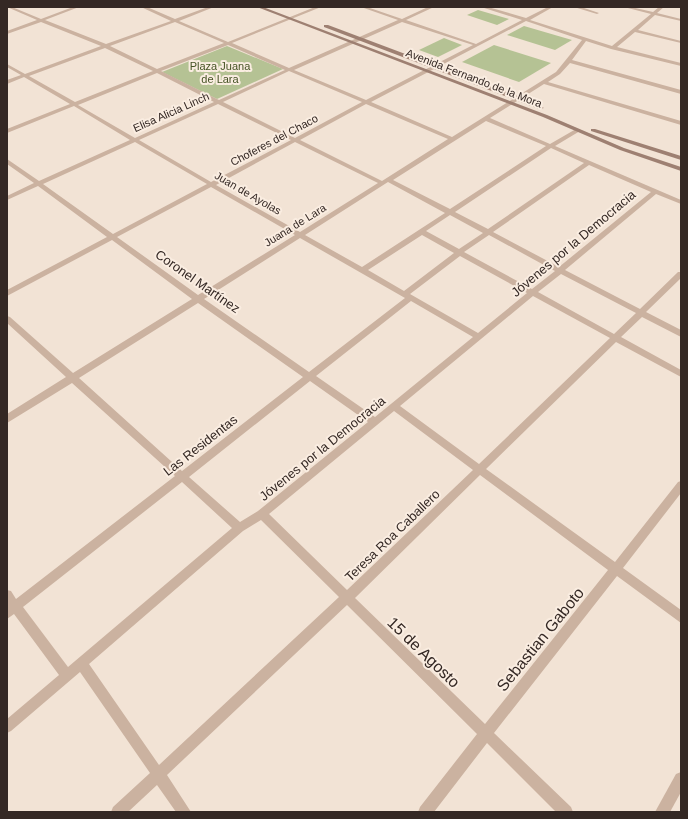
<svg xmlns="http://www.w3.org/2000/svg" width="688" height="819" font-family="Arial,sans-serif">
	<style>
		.green { fill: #b5c294 }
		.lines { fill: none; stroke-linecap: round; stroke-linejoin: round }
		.minor { fill: #cbb2a0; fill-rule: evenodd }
		.secondary { fill: #9e8072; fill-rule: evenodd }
		.labels { text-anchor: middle; stroke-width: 4; stroke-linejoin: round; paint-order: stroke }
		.far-park-label { font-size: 11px; fill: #465426; stroke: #faede1 }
		.far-street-label { font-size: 11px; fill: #342824; stroke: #faede1 }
		.street-label { font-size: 13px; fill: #342824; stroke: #faede1 }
		.near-street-label { font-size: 16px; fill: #342824; stroke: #faede1 }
	</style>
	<rect width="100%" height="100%" fill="#f2e3d5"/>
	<g class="green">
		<path d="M478,10l31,9 -12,6 -30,-10z"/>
		<path d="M524,26l48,14 -17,10 -48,-15z"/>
		<path d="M444,38l18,7 -24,12 -19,-7z"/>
		<path d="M494,45l57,18 -32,19 -57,-20z"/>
		<path d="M227,46l56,23 -66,30 -55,-27z"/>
	</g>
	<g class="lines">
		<g class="minor">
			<path d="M7,7h5l29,12 32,-12h6l-34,13 61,24 65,-23 -30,-14h6l28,12 33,-12h6l-35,14 49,21 87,-35h6l-89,36 57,25 109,-48 -37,-13h6l35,12 26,-12h6l-28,13 70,24 46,-24 -41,-13h7l38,11 22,-11h5l-23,13 82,26 39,-32 -27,-7h7l22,5 6,-5h5l-7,6 24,6v2l-26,-6 -17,15 43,11v2l-46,-11 -18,15 64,16v3l-70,-17 -25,-8 -14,19 109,30v4l-111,-31 -10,11 -12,8 133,39v4l-137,-41 -54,34 60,26 26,-15h4v2l-25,15 126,54v4l-25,-10 -91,76 75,39 38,-37h3v6l-35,34 35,18v7l-39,-20 -21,20 60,33v7l-65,-35 -130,127 129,93 63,-80 3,-1v12l-58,75 58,42v13l-64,-47 -123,157 77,74 2,5h-17l-69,-69 -53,69h-16l2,-5 57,-73 -130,-129 -180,170 24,37h-15l-19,-27 -29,27h-17l2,-5 37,-34 -70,-101 -69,59 -4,2v-14l52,-44 -45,-61 -7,5v-29l4,1 5,8 159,-123 -103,-93 -65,40v-9l59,-37 -59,-54v-7l3,1 63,56 119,-74 -80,-59 -105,56v-6l100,-53 -69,-51 -31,14v-4l27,-13 -27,-19v-5l32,22 91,-41 -56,-34 -67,27v-4l63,-25 -46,-27 -17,7v-4l14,-5 -14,-8v-3l18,10 76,-28 -60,-24 -34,12v-3l30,-11zM526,21l56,19 -26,32 -104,65 -81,-35zM175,22l49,21 -67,26 -47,-23zM402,22l71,23 -107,55 -72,-30zM228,45l57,25 -66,30 -58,-29zM105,48l48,23 -78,31 -46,-26zM289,71l73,31 -67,36 -72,-36zM157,73l57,29 -79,36 -57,-33zM218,104l73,36 -80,42 -72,-42zM366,104l82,35 -66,42 -82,-41zM486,121l60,25 -96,63 -57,-29zM135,142l72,42 -94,50 -70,-50zM295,142l83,41 -78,49 -84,-47zM551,148l33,15 -96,66 -33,-17zM589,165l62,27 -92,75 -66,-35zM388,182l57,31 -83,54 -57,-32zM211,187l84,48 -97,60 -81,-58zM450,215l33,18 -24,16 -33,-18zM422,235l32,18 -50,38 -36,-21zM489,235l66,36 -23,18 -68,-37zM300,238l105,60 -96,74 -105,-73zM460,256l67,37 -49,40 -68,-39zM561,274l75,39 -22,21 -76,-42zM533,296l77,42 -131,126 -79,-58zM411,301l62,36 -98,80 -59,-41zM198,303l105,74 -121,94 -103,-93zM310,381l58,41 -110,89 -18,11 -51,-45zM394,411l79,59 -126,120 -78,-76zM480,475l128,95 -123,154 -130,-126zM182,482l50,46 -164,139 -45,-60zM261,520l78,77 -180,168 -70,-101 154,-133z"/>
			<path d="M574,7h7l18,6 -2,1z"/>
			<path d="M681,772v20l-11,20h-15l21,-38z"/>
		</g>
		<g class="secondary">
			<path d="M257,7h6l284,108 77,33 57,19v4l-61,-21 -77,-33z"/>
			<path d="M324,25h4l192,72 24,11 -5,1 -215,-82z"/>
			<path d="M591,129h4l86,27v4l-90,-29z"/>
		</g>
	</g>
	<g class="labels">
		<g class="far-park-label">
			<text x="220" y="70">Plaza Juana<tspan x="220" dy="13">de Lara</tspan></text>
		</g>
		<g class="far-street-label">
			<text transform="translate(474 78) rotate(21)" y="4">Avenida Fernando de la Mora</text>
			<text transform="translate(171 112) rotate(-24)" y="4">Elisa Alicia Linch</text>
			<text transform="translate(274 140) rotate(-28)" y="4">Choferes del Chaco</text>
			<text transform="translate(248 193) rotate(30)" y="4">Juan de Ayolas</text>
			<text transform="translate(295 225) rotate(-32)" y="4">Juana de Lara</text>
		</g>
		<g class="street-label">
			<text transform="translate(573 243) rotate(-40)" y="5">Jóvenes por la Democracia</text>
			<text transform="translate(198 281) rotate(35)" y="5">Coronel Martínez</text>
			<text transform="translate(200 445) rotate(-38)" y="5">Las Residentas</text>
			<text transform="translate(322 448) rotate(-39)" y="5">Jóvenes por la Democracia</text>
			<text transform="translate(392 535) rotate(-44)" y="5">Teresa Roa Caballero</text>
		</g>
		<g class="near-street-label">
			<text transform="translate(540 639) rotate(-51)" y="6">Sebastian Gaboto</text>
			<text transform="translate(424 652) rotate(44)" y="6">15 de Agosto</text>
		</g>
	</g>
	<rect width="688" height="819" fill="none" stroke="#342824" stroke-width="16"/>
</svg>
